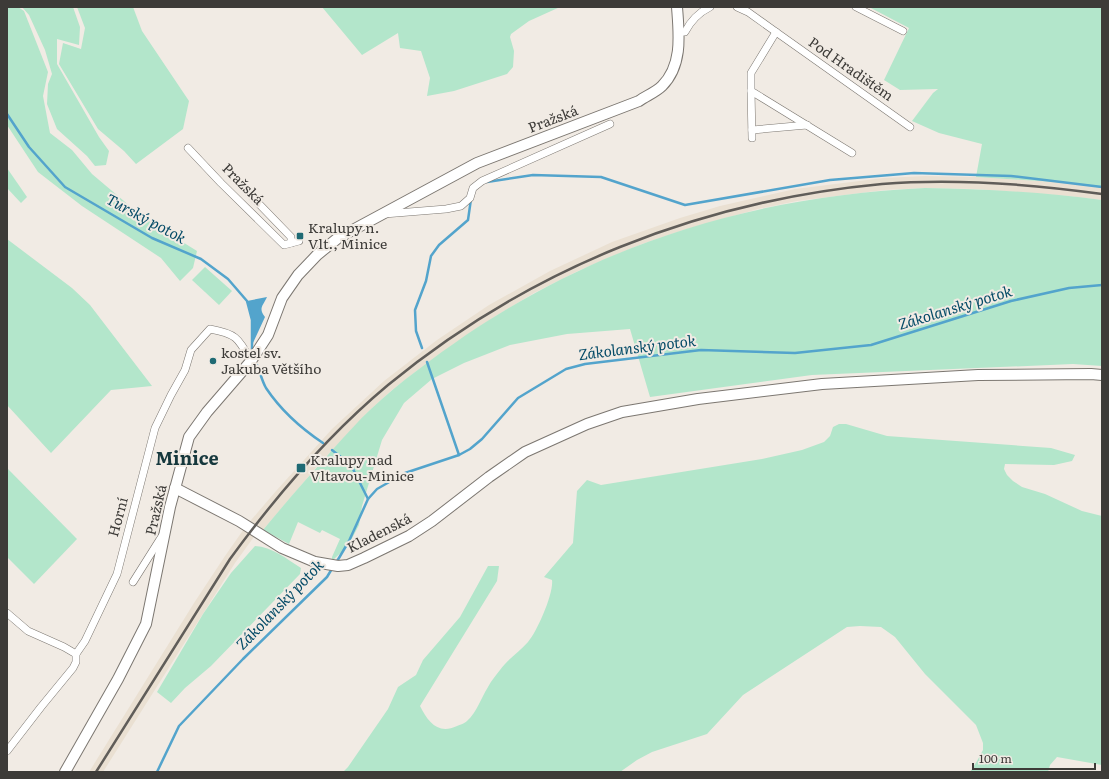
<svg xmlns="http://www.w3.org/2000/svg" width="1109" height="779" font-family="Literata,serif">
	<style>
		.built { fill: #eae0d2 }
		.green { fill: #b3e6cb }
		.water { fill: #53a4cc }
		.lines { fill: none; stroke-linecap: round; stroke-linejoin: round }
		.stream { stroke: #53a4cc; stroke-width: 2.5 }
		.street-casing { stroke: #7c7771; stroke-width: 8 }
		.secondary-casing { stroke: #7c7771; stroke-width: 12 }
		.street { stroke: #fff; stroke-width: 7 }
		.secondary { stroke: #fff; stroke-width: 10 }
		.rail { stroke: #605d59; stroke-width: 2.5 }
		.poi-dot { fill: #1f6a74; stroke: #f1ebe4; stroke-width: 1.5 }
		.labels { text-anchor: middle; stroke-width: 4; stroke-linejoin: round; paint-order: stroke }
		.street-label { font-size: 14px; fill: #3d3b38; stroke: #f1ebe4 }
		.poi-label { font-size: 14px; fill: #3d3b38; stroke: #f1ebe4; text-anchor: start }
		.water-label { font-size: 15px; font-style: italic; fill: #054b67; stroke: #f1ebe4 }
		.district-label { font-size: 18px; font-weight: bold; fill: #16383d; stroke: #f1ebe4 }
	</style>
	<rect width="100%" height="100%" fill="#f1ebe4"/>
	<path class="built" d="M925,176l51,1 94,6 32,5v12l-34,-4 -92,-7 -51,-1 -41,2 -87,11 -39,8 -74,21 -42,14 -62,26 -46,23 -38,23 -29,19 -48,34 -27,21 -22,20 -50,53 -57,67 -7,4 -21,29 -132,209h-14l105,-169 31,-47 21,-30 30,-35 56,-62 52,-48 53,-41 52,-35 61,-34 62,-29 68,-24 40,-12 75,-17 88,-11z"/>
	<g class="green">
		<path d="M7,7h11l6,4 24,61 -5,24 7,37 22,17 20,24 52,44 53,33 -4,17 -13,13 -19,-23 -79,-52 -44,-34 -31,-47z"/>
		<path d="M22,7h51l7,20 -1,18 -22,-6v25l42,73 10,14 -3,14 -11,1 -8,-10 -30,-27 -10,-25 1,-20 4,-10 -7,-24 -16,-35z"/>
		<path d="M77,7h56l9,24 47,70 -6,28 -47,35 -12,-13 -26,-22 -39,-65 4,-21 18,6 4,-21z"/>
		<path d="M322,7h238l-31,14 -18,13 -1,3 4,14 -1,16 -6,7 -25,8 -28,9 -27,5 3,-18 -9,-27 -21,-3 -2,-15 -36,22z"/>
		<path d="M869,7h233v181l-32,-5 -94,-6 6,-33 -43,-11 -27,-12 21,-28 5,-4 -38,1 -16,-10 25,-52z"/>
		<path d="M7,168l20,29 -6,6 -14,-15z"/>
		<path d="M925,188c59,1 118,4 177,12v166l-29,-2 -261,11 -162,22 -20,-68 -63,5 -57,11 -46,18 -32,16 -28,24 -22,37 -20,66 -3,19 -11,21 -15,14h-1v-3l8,-18 -18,-9 -2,3 -22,-11 -9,22 -26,-14c23,-28 47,-55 71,-82 12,-13 24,-27 37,-39 30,-28 62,-51 95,-74 140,-94 291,-139 459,-147z"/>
		<path d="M7,239l65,49 18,17 62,81 -41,4 -60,63 -44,-48z"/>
		<path d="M205,267l27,24 -13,14 -27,-25z"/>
		<path d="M839,424h7l41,12 164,12 24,7 -3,6 -18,4 -49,-1 -1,5 3,6 6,6 9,6 23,7 37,17 20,5v249l-45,-8 -7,8 -2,7h-78l7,-11 6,-11v-7l-7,-18 -51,-51 -30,-37 -14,-10 -21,-1 -13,1 -104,68 -36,39 -55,18 -15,8 -17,12h-277l5,-5 40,-58 10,-22 18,-12 7,-15 37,-43 28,-51h11l-2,15 -77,125c8,16 18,29 37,20 3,-1 8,-3 10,-5 10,-9 14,-23 21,-34 3,-6 8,-12 12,-17 8,-11 19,-18 28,-28 9,-10 26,-49 24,-62l-8,-3 29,-34 4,-52 10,-11 14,5 161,-26 40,-9 22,-8 6,-6 3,-9z"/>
		<path d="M7,468l70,71 -43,45 -27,-27z"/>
		<path d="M255,546c17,1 32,13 46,22l-1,6 -89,92 -26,22 -14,15 -14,-11 46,-78 28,-41z"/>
	</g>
	<path class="water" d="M267,297c-4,9 -9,11 -2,20l-13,28v-25l-5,-19z"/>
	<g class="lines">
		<g class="stream">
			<path d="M7,114l22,33 36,40 87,51 49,21 27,20 19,22 5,19v31"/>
			<path d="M487,182l46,-7 68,2 84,28 145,-25 84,-7 97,3 91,11"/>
			<path d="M422,348l-6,-17 -1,-21 11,-29 5,-25 8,-11 29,-25 3,-21"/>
			<path d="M427,362l32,93"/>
			<path d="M257,365c3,7 5,16 9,23 14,21 36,41 57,55"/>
			<path d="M332,450l19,15 17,34"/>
			<path d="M336,563l13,-22 19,-42 9,-10 28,-16 54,-18 11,-6 12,-10 36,-41 48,-29 19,-5 116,-14 94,3 76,-8 140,-44 58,-13 33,-3"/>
			<path d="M157,772l22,-46 64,-67 84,-82 6,-10"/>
		</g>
		<g class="street-casing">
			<g id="street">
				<path d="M737,7l11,5 28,20 134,95"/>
				<path d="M856,7l47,24"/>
				<path d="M679,32h6c6,-12 13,-19 25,-25"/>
				<path d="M776,32l-25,41v18l101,62"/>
				<path d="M751,91l1,47"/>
				<path d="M752,130l55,-5"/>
				<path d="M188,148l33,35 63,62 15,-4"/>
				<path d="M234,178l57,59v6"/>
				<path d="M384,214l62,-5 15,-3 9,-8 3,-10 9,-7 128,-57"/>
				<path d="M133,582l29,-46"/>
				<path d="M7,613l21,18 36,16 12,7"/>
				<path d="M7,751l34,-44 32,-39 3,-6v-8l9,-13 32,-67 38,-146 16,-33 14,-25 6,-20 19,-21c27,5 28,9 41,32"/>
			</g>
		</g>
		<g class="secondary-casing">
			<g id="secondary">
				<path d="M175,488l64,33 43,27 33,14 23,4 10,-1 16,-7 45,-22 23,-15 57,-44 36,-25 62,-28 35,-12 76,-13 124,-15 156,-9 113,-1 11,1"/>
				<path d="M65,772l53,-93 28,-55 24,-117 19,-70 18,-25 44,-51 17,-26 14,-37 16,-23 19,-20 21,-17 139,-75 162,-62c7,-5 17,-9 23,-15 21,-21 17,-52 15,-79"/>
			</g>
		</g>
		<use href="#street" class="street"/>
		<use href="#secondary" class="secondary"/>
		<path class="rail" d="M96,772l134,-213c46,-63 98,-124 158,-174 142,-117 312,-184 494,-201 73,-6 148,0 220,10"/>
	</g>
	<g class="poi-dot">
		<rect x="296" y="232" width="8" height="8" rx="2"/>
		<circle cx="213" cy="361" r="4"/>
		<rect x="296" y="463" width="10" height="10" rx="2"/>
	</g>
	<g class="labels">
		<g class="street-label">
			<text transform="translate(851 69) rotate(35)" y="5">Pod Hradištěm</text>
			<text transform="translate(553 119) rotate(-21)" y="5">Pražská</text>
			<text transform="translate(243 184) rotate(45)" y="5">Pražská</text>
			<text transform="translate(156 510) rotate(-77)" y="5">Pražská</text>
			<text transform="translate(118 517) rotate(-75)" y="5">Horní</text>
			<text transform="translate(379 533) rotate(-27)" y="5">Kladenská</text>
		</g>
		<g class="poi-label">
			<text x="308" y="233">Kralupy n.<tspan x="308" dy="16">Vlt., Minice</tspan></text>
			<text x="221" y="358">kostel sv.<tspan x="221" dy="16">Jakuba Většího</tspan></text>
			<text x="310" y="465">Kralupy nad<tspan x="310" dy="16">Vltavou-Minice</tspan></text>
		</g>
		<g class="water-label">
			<text transform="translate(146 219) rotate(28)" y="5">Turský potok</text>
			<text transform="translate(955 308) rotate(-17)" y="5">Zákolanský potok</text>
			<text transform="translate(637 348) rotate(-7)" y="5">Zákolanský potok</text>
			<text transform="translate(280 605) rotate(-46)" y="5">Zákolanský potok</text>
		</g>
		<g class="district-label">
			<text x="187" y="465">Minice</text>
		</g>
	</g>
	<rect width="1109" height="779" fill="none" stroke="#3d3b38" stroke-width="16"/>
	<path d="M973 763v6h122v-6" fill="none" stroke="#3d3b38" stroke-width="2"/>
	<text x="979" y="763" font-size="12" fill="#3d3b38" stroke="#f1ebe4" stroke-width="3" paint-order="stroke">100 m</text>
</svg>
